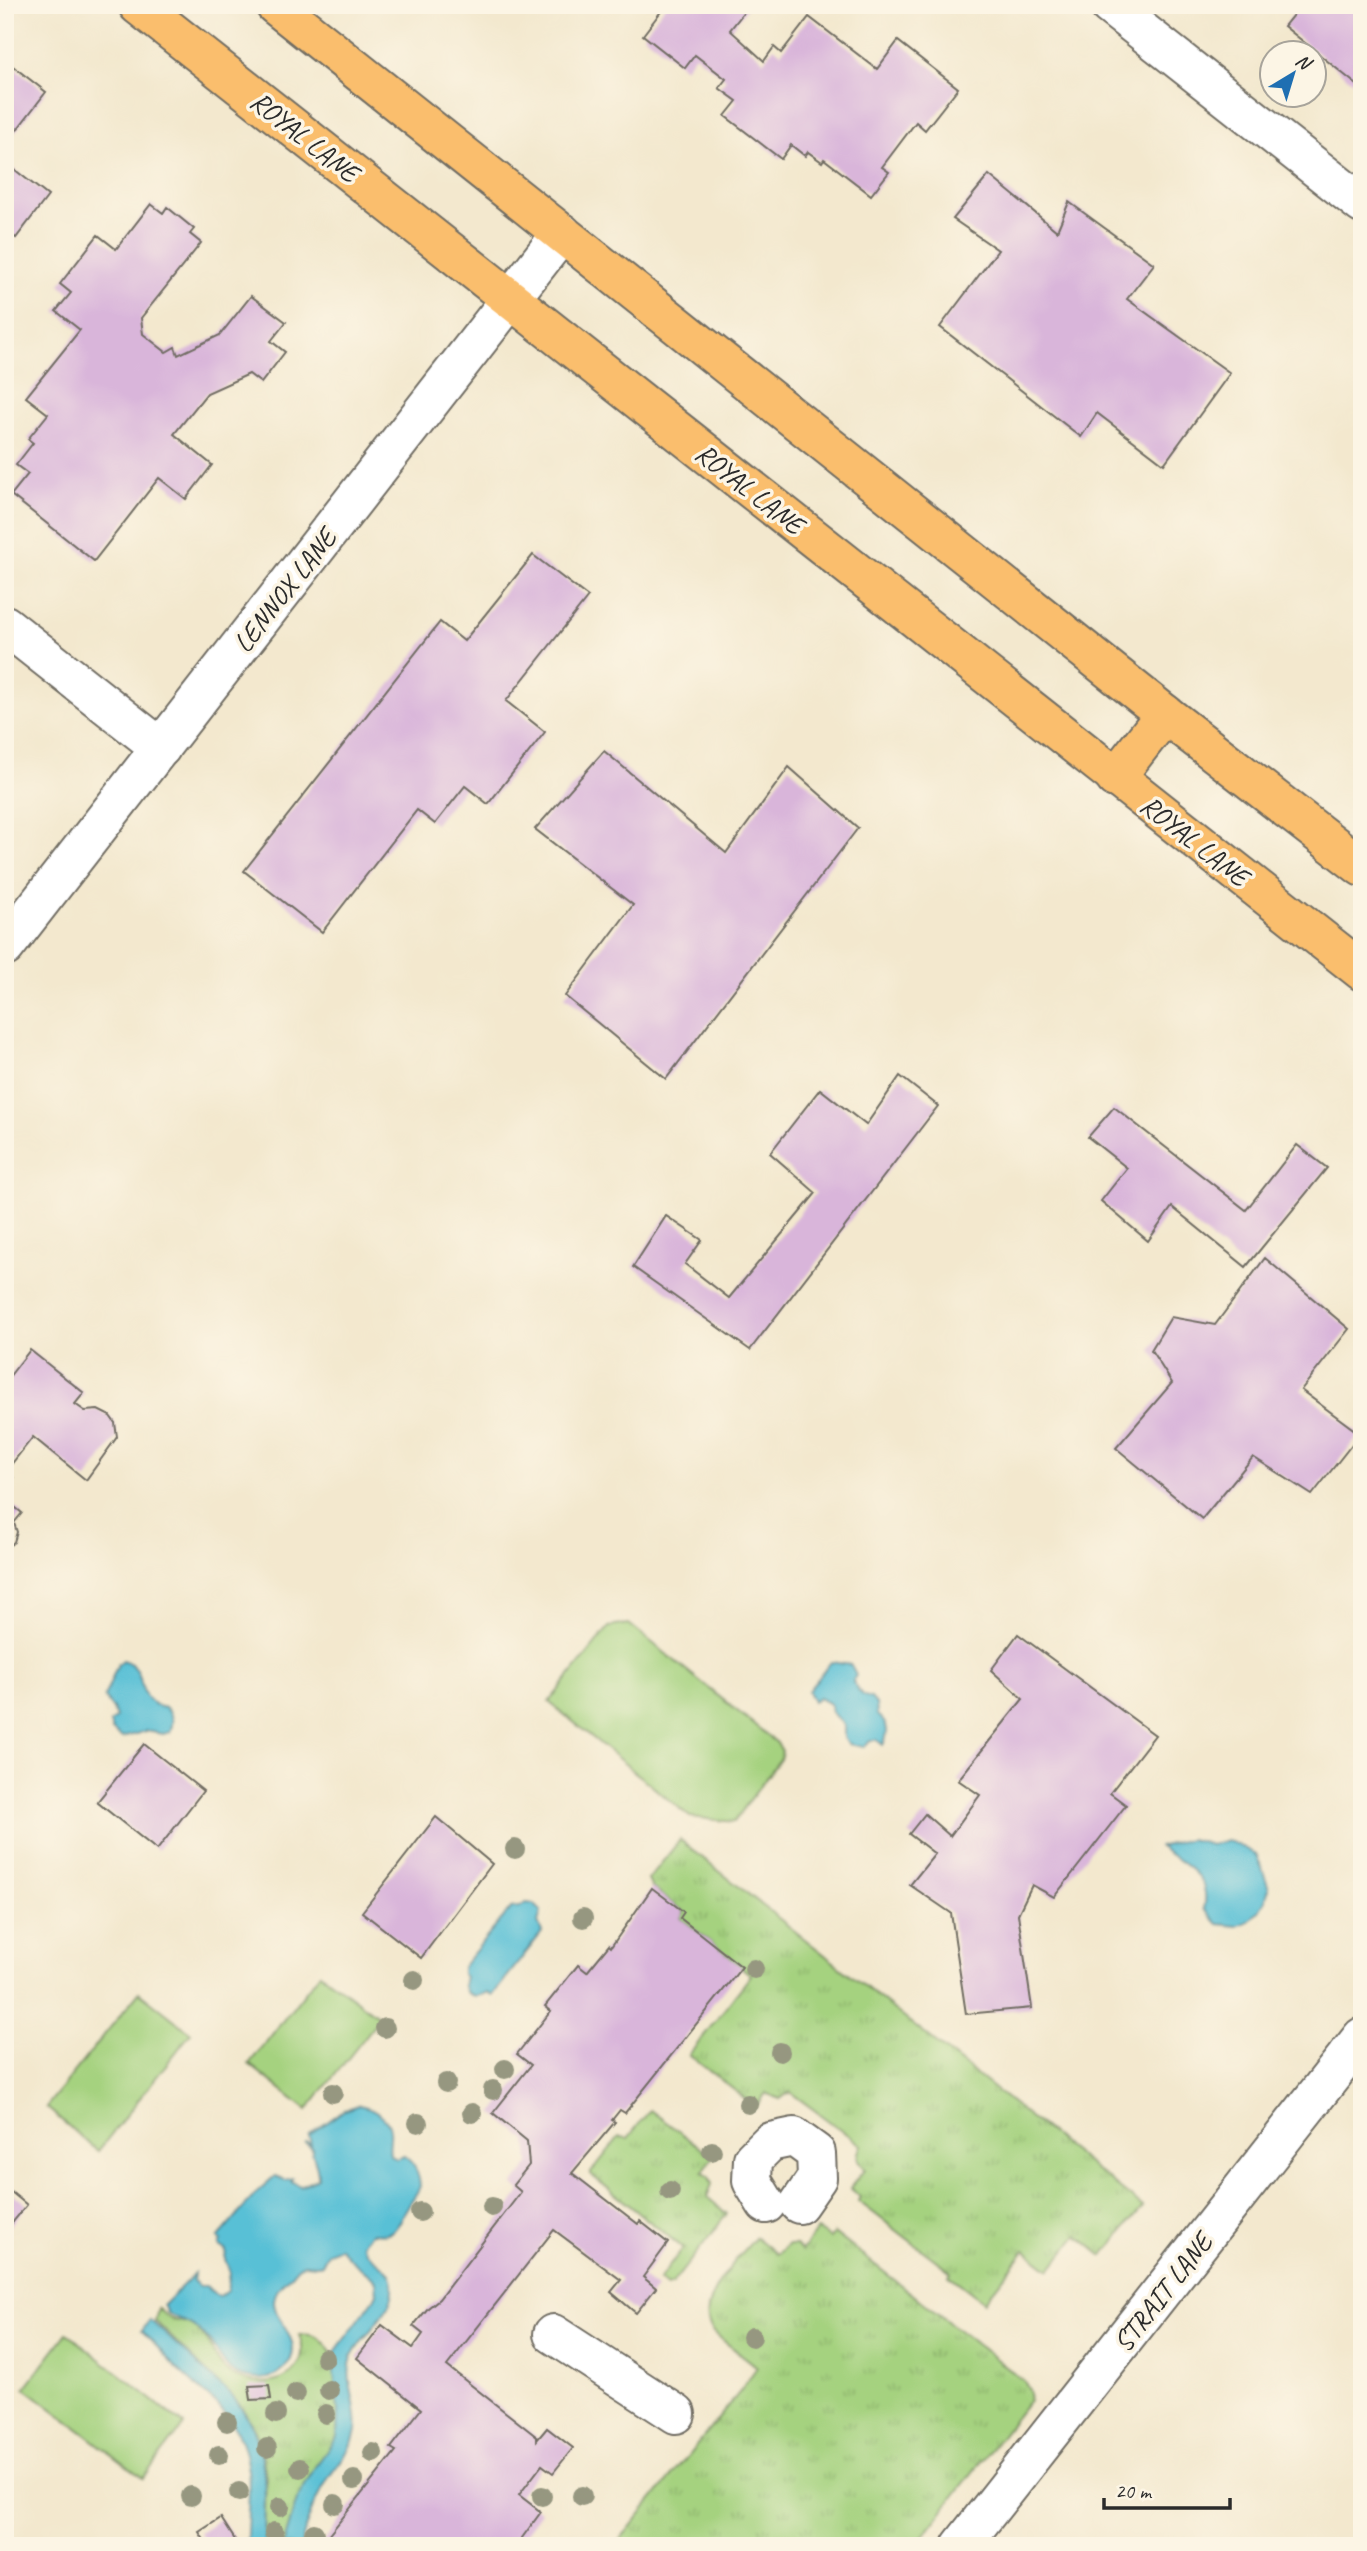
<svg xmlns="http://www.w3.org/2000/svg" width="1367" height="2551" font-family="Caveat,sans-serif">
	<style>
		.grass { fill: url(#grass-tufts); stroke: #687e55; stroke-width: 2 }
		.park { fill: #a5d27f; stroke: #687e55; stroke-width: 2 }
		.water { fill: #58c0d6; stroke: #427680; stroke-width: 2 }
		.building { fill: #d9b5da }
		.lines { fill: none; stroke-linecap: round; stroke-linejoin: round }
		.minor-casing { stroke: #716d64; stroke-width: 42 }
		.major-casing { stroke: #716d64; stroke-width: 42 }
		.minor { stroke: #fff; stroke-width: 38 }
		.major { stroke: #fabe6d; stroke-width: 38 }
		.tree { fill: #969780 }
		.labels { text-anchor: middle; stroke-width: 7; stroke-linejoin: round; paint-order: stroke }
		.street-label { font-size: 28px; fill: #2b2b2b; stroke: #fcf5e5 }
	</style>
	<defs>
		<pattern id="grass-tufts" width="24" height="20" patternUnits="userSpaceOnUse" patternTransform="scale(1.75)"><rect width="24" height="20" fill="#a5d27f"/><path d="M3 7l-1-3M5 7V3M7 7l1-3M15 17l-1-3M17 17v-4M19 17l1-3" fill="none" stroke="#8eb46e"/></pattern>
	</defs>
	<rect width="100%" height="100%" fill="#fcf5e5"/>
	<filter id="ink" filterUnits="userSpaceOnUse"><feTurbulence type="fractalNoise" baseFrequency=".0143" numOctaves="2"/><feDisplacementMap in="SourceGraphic" scale="14" xChannelSelector="R" yChannelSelector="G"/><feConvolveMatrix kernelMatrix="1 2 1 2 8 2 1 2 1" color-interpolation-filters="sRGB"/></filter>
	<filter id="wash" filterUnits="userSpaceOnUse"><feTurbulence type="fractalNoise" baseFrequency=".00686" numOctaves="4" result="noise"/><feDisplacementMap in="SourceGraphic" scale="28" xChannelSelector="R" yChannelSelector="G"/><feGaussianBlur stdDeviation="1.57" result="paint"/><feColorMatrix in="noise" values="0 0 0 0 0 0 0 0 0 0 0 0 0 0 0 0 0 1.4 0 .05"/><feComposite in="paint" operator="in"/></filter>
	<g filter="url(#wash)">
		<rect width="100%" height="100%" fill="#f3e8ce"/>
		<g class="grass">
			<path d="M680,1840l463,367 -40,49 -26,-21 -27,34 -25,-19 -41,52 -35,-27 2,-3 -93,-71 2,-4 -10,-9 15,-19c-10,-9 -9,-12 -4,-24l-71,-53 -10,7 -14,-6 -10,14 -67,-52 62,-80 -71,-57 4,-6 -32,-24 -4,-8z"/>
			<path d="M650,2110l63,47 -10,15 6,5 3,7 -5,13 20,17 -55,70 -6,2 -7,-6 24,-32 -93,-74 29,-37 9,1z"/>
			<path d="M817,2230l13,8 4,-5 190,148 6,11 -1,8 -114,146h-300l124,-153 18,-26c-13,-12 -31,-22 -43,-35 -24,-27 25,-75 42,-95l21,17 11,-9h8l5,6z"/>
			<path d="M158,2309c4,3 9,8 13,10 7,3 14,2 21,6 19,13 19,30 32,44 17,16 55,20 70,1 10,-11 10,-22 5,-35 19,-3 27,7 35,23l4,51 -1,28 -22,30 -18,33 -14,46h-19l2,-69 -4,-26 -7,-21 -14,-24 -86,-85z"/>
		</g>
		<g class="park">
			<path d="M629,1624l148,119 5,8 -2,8 -46,63 -44,-5 -141,-115 60,-75z"/>
			<path d="M320,1973l60,45 -73,92 -58,-46z"/>
			<path d="M139,1992l52,41 -93,118 -52,-44z"/>
			<path d="M67,2333l117,92 -41,53 -118,-90z"/>
		</g>
		<g class="water">
			<path d="M123,1660c30,10 6,42 43,48 7,8 8,13 4,24l-7,2 -17,-3 -24,7 -10,-8 -2,-7 6,-5 -3,-9 -9,-12 14,-33z"/>
			<path d="M831,1662l20,3 5,10 -3,6c4,9 8,15 18,17l5,6 1,11c12,9 12,17 6,30l-6,-5h-7l-6,7 -15,-3 -5,-6v-13l-13,-13 -1,-8 -11,-6 -6,4 -5,-11z"/>
			<path d="M1189,1839l22,6 16,-5 23,11 6,4 6,13 7,21 -4,12 -6,10 -10,10 -12,5 -19,-2 -14,-15c8,-34 -20,-44 -45,-62z"/>
			<path d="M526,1903l8,1 7,7 -3,12 4,9 -49,63 -6,-3c-12,9 -28,1 -22,-15l-3,-3v-7l49,-59 9,-1z"/>
			<path d="M359,2105c12,2 30,11 31,25 1,9 -2,17 0,25l7,4 7,-3c11,8 15,17 16,30 -3,8 -8,13 -12,20 -12,20 -8,30 -37,27l-9,10c5,18 29,20 31,41 3,28 -31,49 -41,73 -9,23 8,51 4,74 -4,19 -17,31 -27,46 -14,22 -23,44 -28,69h-18l14,-46 18,-33 22,-30 1,-28 -5,-44 2,-13 39,-53 3,-6 -1,-12 -28,-24 -8,-10 -12,5 -6,12c-7,3 -15,-2 -21,1 -4,1 -8,8 -11,11 -33,29 -6,39 2,67 5,19 -14,36 -32,36 -41,-1 -33,-22 -56,-44 -11,-12 -23,-14 -37,-22l-4,-8 31,-31 -1,7 7,5h6l12,11 9,-6 3,-18 -5,-14 1,-9 -7,-4 2,-6 -3,-2 40,-47 17,-15 10,4 7,-2 -1,3 9,5 18,-8c1,-13 -6,-19 -6,-30l-7,-5 1,-1 5,3 -2,-9 2,-2 33,-24z"/>
			<path d="M150,2320l81,75c42,48 33,93 33,151h-17c-1,-25 4,-51 1,-76 -7,-54 -34,-66 -69,-100 -13,-12 -24,-27 -37,-39z"/>
		</g>
		<g id="blocks">
			<g class="building">
				<path d="M666,5h81l1,2 -18,23 34,31 10,-14 7,6 28,-36 68,52 21,-28 60,47 -33,42 -9,-8 -34,45 7,5 -18,23 -47,-36 -2,3 -14,-10 -3,4 -14,-11 -10,14 -56,-43 12,-15 -18,-13 7,-9 -31,-24 -10,13 -42,-33z"/>
				<path d="M1301,5h61v84l-78,-63z"/>
				<path d="M5,60l41,32 -41,53z"/>
				<path d="M5,162l43,34 -32,42 -11,-8z"/>
				<path d="M989,175l68,56 12,-29 85,62 -27,35 103,74 -66,91 -67,-51 -16,24 -141,-110 58,-77 -45,-31z"/>
				<path d="M151,204l12,9 4,-6 27,22 -4,5 11,9 -60,75 2,16 23,18 9,-5 3,8 42,-20 31,-39 35,26 -15,19 14,11 -24,31 -12,-9 -42,19 -33,41 38,31 -26,34 -27,-21 -65,83 -83,-66 17,-21 -12,-9 17,-22 -5,-4 20,-25 -22,-17 54,-67 -24,-19 15,-18 -11,-9 38,-49 18,14z"/>
				<path d="M533,555l55,42 -82,104 39,31 -57,72 -23,-18 -30,38 -18,-14 -95,122 -78,-61 196,-249 24,19z"/>
				<path d="M604,751l122,102 63,-86 69,61 -192,251 -101,-83 68,-91 -98,-76z"/>
				<path d="M900,1076l38,30 -188,244 -117,-83 33,-51 36,24 -17,24 44,34 87,-105 -46,-40 50,-64 46,36z"/>
				<path d="M1114,1107l132,103 51,-65 30,23 -81,99 -74,-60 -24,34 -47,-40 26,-33 -39,-31z"/>
				<path d="M1265,1258l84,71 -48,61 59,44 -48,61 -59,-38 -51,62 -86,-71 56,-65 -21,-33 20,-33 44,8z"/>
				<path d="M30,1350l54,43 -9,11 10,7 13,-1 12,6 5,7 2,14 -31,43 -53,-43 -23,29 4,14 -9,15v-113z"/>
				<path d="M5,1499l17,14 -8,10 3,9 -3,10 -9,7z"/>
				<path d="M1018,1634l137,101 -45,58 16,12 -72,92 -22,-12 -14,29 14,94 -66,6 -15,-101 -41,-28 25,-31 -26,-20 16,-20 25,22 30,-41 -22,-15 65,-81 -32,-29z"/>
				<path d="M144,1744l59,47 -46,59 -60,-48z"/>
				<path d="M436,1817l56,47 -71,94 -59,-46z"/>
				<path d="M652,1888l32,24 -4,6 62,49 -117,146 -5,-3 -8,10 3,2 -43,51 66,51 2,-3 28,22 -25,34 13,11 -20,25 -25,-21 10,-12 -67,-50 -107,136 90,71v3l10,-12 26,20 -20,25 -11,-8 -23,30 22,17 -25,34h-196l76,-95 -5,-3 30,-39 -64,-51 25,-33 31,23 10,-14 -10,-8 15,-18 11,-9 82,-107 -8,-7 16,-20 -2,-24 -34,-28 38,-48 -14,-11 34,-43 -6,-5 33,-41 9,7 22,-27 2,2z"/>
				<path d="M5,2187l22,18 -19,23 -3,-2z"/>
				<path d="M269,2385l2,14 -20,1 -2,-14z"/>
				<path d="M221,2518l16,25 -4,3h-25l-9,-14z"/>
			</g>
		</g>
	</g>
	<g filter="url(#ink)">
		<use href="#blocks" fill-opacity="0" stroke="#716d64" stroke-width="2"/>
		<g class="lines">
			<g class="minor-casing">
				<g id="minor">
					<path d="M1109,5l253,199"/>
					<path d="M5,625l156,123"/>
					<path d="M5,947l557,-714"/>
					<path d="M766,2204l-14,-23 1,-22 17,-17 24,-5 22,16 1,25 -18,26"/>
					<path d="M553,2334l123,80"/>
					<path d="M961,2546l401,-509"/>
				</g>
			</g>
			<g class="major-casing">
				<g id="major">
					<path d="M138,5l1224,966"/>
					<path d="M275,5l890,709 197,153"/>
					<path d="M1115,778l50,-64"/>
				</g>
			</g>
			<use href="#minor" class="minor"/>
			<use href="#major" class="major"/>
		</g>
		<g class="tree">
			<circle cx="515" cy="1849" r="10"/>
			<circle cx="583" cy="1918" r="10"/>
			<circle cx="754" cy="1969" r="10"/>
			<circle cx="414" cy="1980" r="10"/>
			<circle cx="385" cy="2028" r="10"/>
			<circle cx="780" cy="2052" r="10"/>
			<circle cx="505" cy="2069" r="10"/>
			<circle cx="446" cy="2083" r="10"/>
			<circle cx="493" cy="2090" r="10"/>
			<circle cx="333" cy="2093" r="10"/>
			<circle cx="748" cy="2104" r="10"/>
			<circle cx="472" cy="2113" r="10"/>
			<circle cx="418" cy="2123" r="10"/>
			<circle cx="712" cy="2151" r="10"/>
			<circle cx="670" cy="2191" r="10"/>
			<circle cx="492" cy="2207" r="10"/>
			<circle cx="420" cy="2212" r="10"/>
			<circle cx="752" cy="2337" r="10"/>
			<circle cx="325" cy="2358" r="10"/>
			<circle cx="329" cy="2390" r="10"/>
			<circle cx="296" cy="2393" r="10"/>
			<circle cx="276" cy="2414" r="10"/>
			<circle cx="326" cy="2414" r="10"/>
			<circle cx="227" cy="2422" r="10"/>
			<circle cx="267" cy="2448" r="10"/>
			<circle cx="373" cy="2453" r="10"/>
			<circle cx="219" cy="2455" r="10"/>
			<circle cx="300" cy="2468" r="10"/>
			<circle cx="354" cy="2480" r="10"/>
			<circle cx="239" cy="2492" r="10"/>
			<circle cx="191" cy="2496" r="10"/>
			<circle cx="542" cy="2496" r="10"/>
			<circle cx="582" cy="2496" r="10"/>
			<circle cx="335" cy="2504" r="10"/>
			<circle cx="280" cy="2507" r="10"/>
			<circle cx="274" cy="2532" r="10"/>
			<circle cx="314" cy="2533" r="10"/>
		</g>
	</g>
	<g class="labels">
		<g class="street-label">
			<text transform="translate(305 136) rotate(38)" y="10">ROYAL LANE</text>
			<text transform="translate(750 488) rotate(38)" y="10">ROYAL LANE</text>
			<text transform="translate(284 590) rotate(-52)" y="10">LENNOX LANE</text>
			<text transform="translate(1195 840) rotate(38)" y="10">ROYAL LANE</text>
			<text transform="translate(1162 2292) rotate(-52)" y="10">STRAIT LANE</text>
		</g>
	</g>
	<rect width="1367" height="2551" fill="none" stroke="#fcf5e5" stroke-width="28"/>
	<g transform="translate(1293 74) rotate(38)"><circle r="33" fill="#fcf5e5" stroke="#a8a49b" stroke-width="2"/>
	<path d="M0-5L12 26L0 18L-12 26Z" fill="#1f6fb2"/>
	<text y="-10" font-size="19" font-weight="bold" text-anchor="middle" fill="#2b2b2b">N</text>
	</g>
	<path d="M1104 2498v10h126v-10" fill="none" stroke="#2b2b2b" stroke-width="3.5"/>
	<text x="1115" y="2498" font-size="21" fill="#2b2b2b" stroke="#fcf5e5" stroke-width="5" paint-order="stroke">20 m</text>
</svg>
